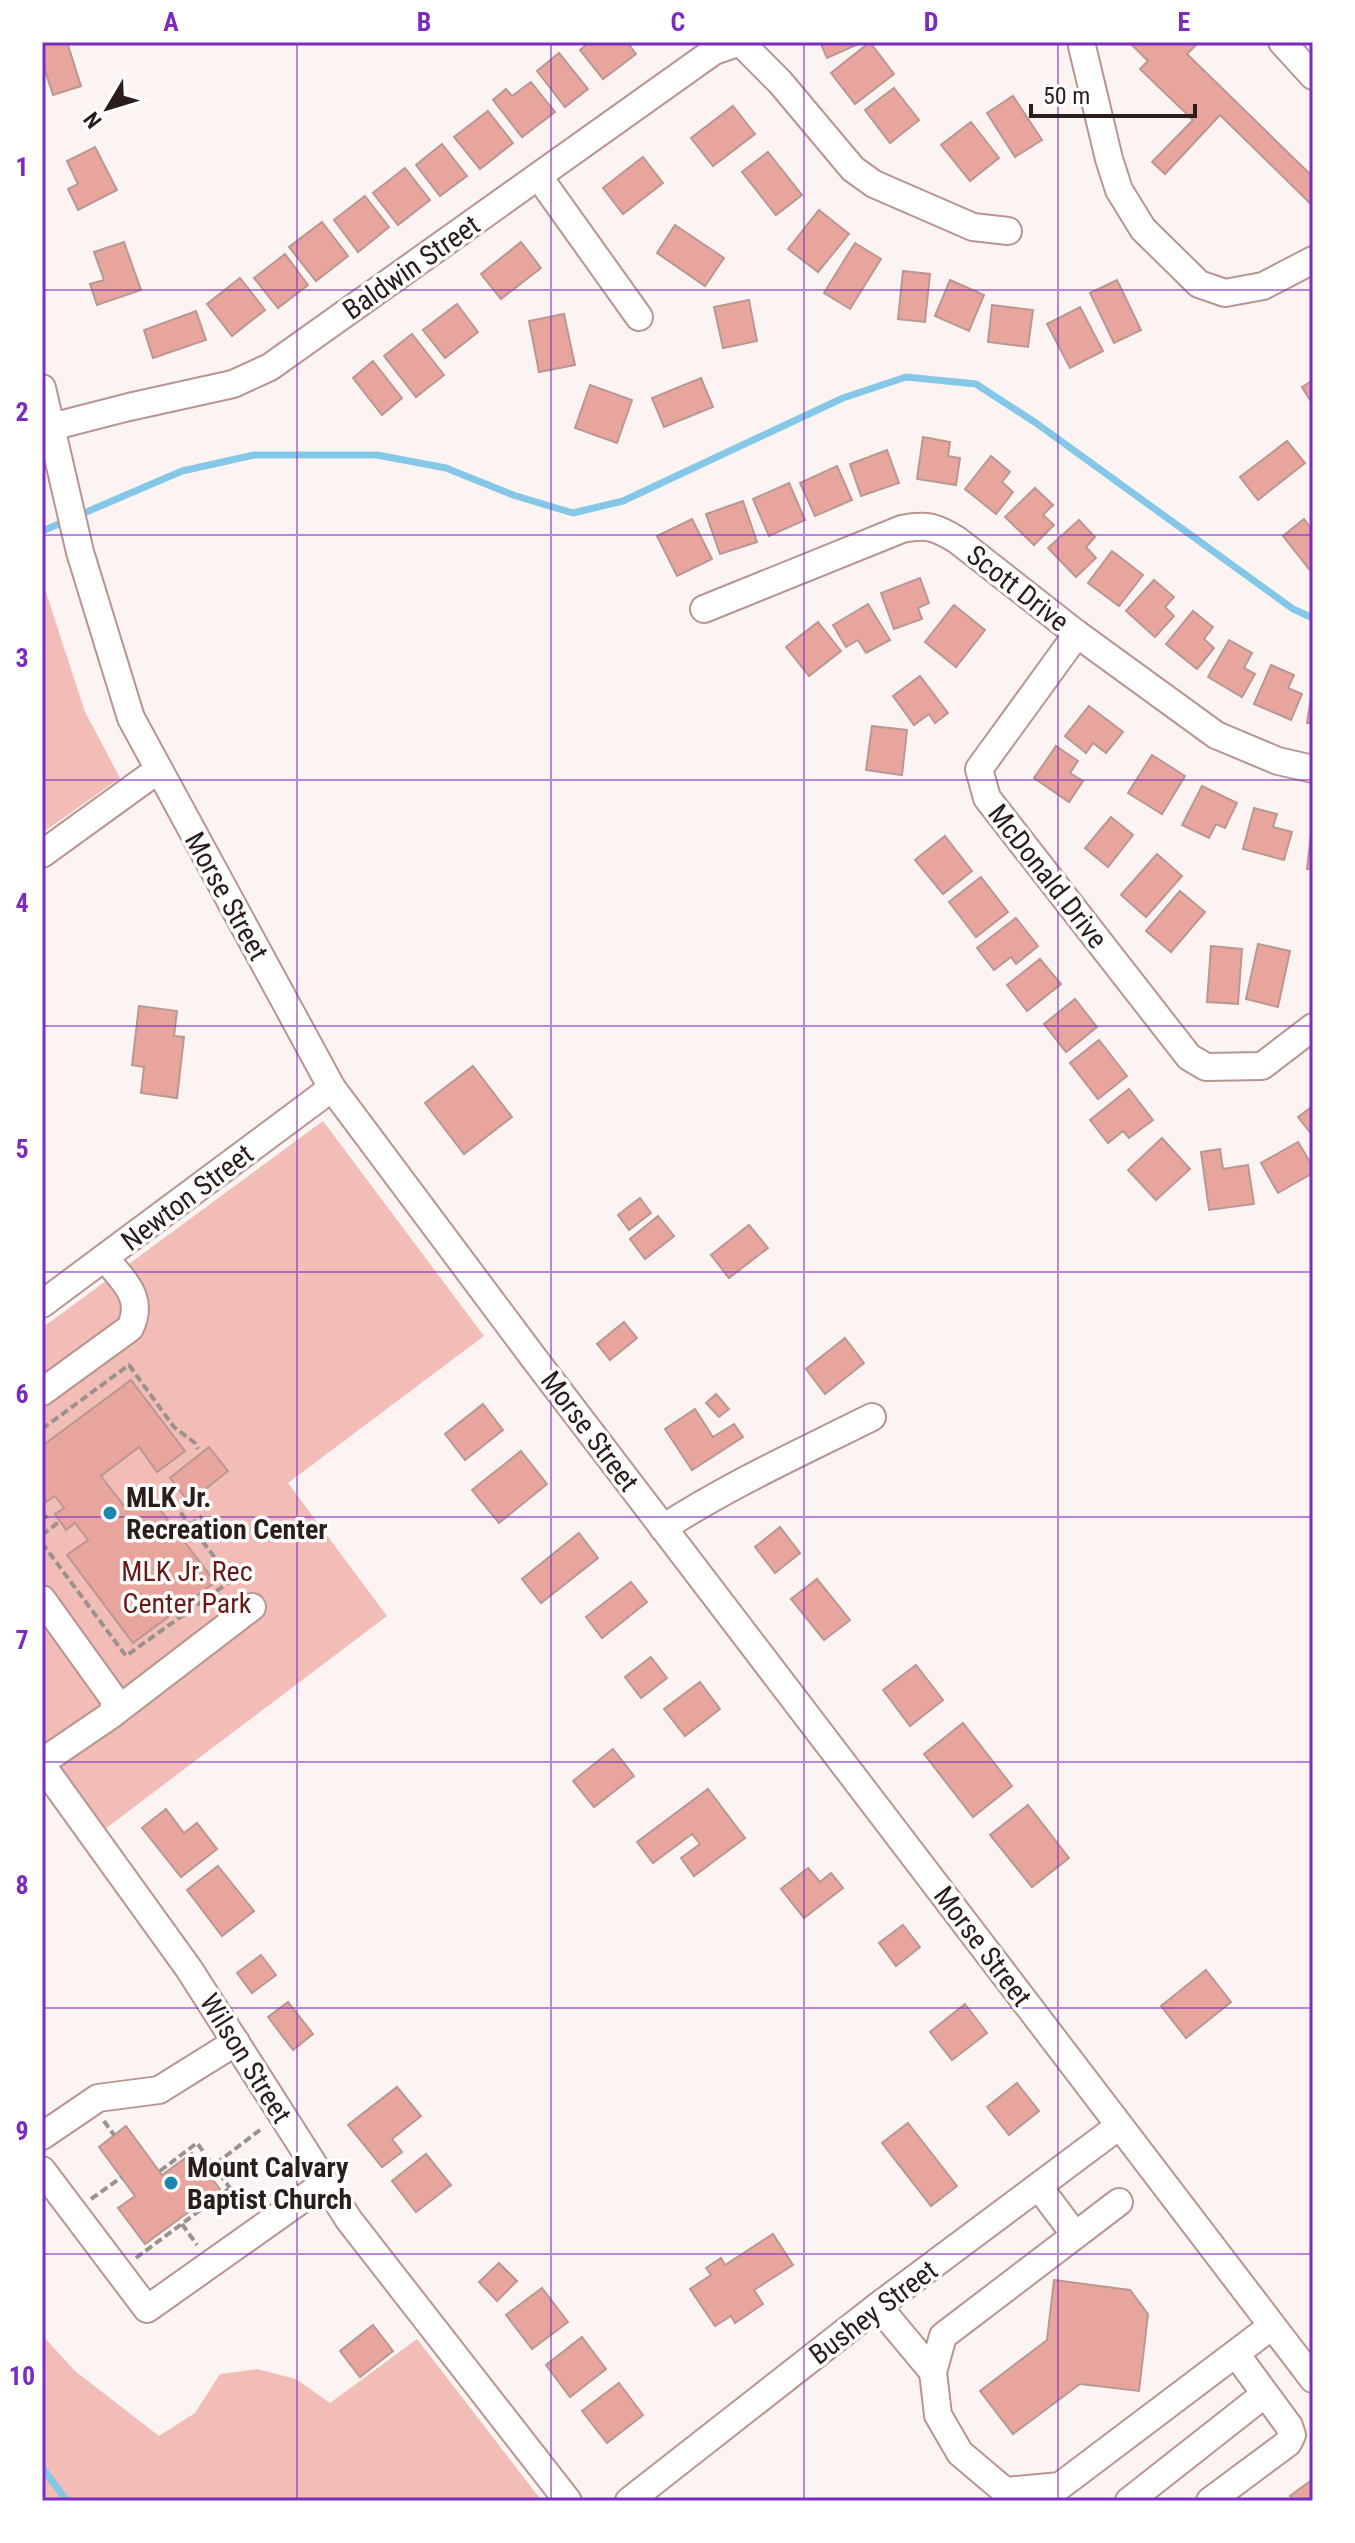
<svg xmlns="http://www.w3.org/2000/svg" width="1355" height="2543" font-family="'Roboto Condensed',sans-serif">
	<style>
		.green { fill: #f1bdb6 }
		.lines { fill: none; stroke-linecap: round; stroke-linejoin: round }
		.stream { stroke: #84c7e6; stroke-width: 7 }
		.building { fill: #e8a59d; stroke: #ba9792; stroke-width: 2 }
		.minor-casing { stroke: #b89590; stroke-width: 30 }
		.path { stroke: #9c918f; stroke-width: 4; stroke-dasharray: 8 4; stroke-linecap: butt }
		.minor { stroke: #fff; stroke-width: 26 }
		.grid { fill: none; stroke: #7b2cbf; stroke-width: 2; stroke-opacity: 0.55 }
		.poi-dot { fill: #1d87af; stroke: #fff; stroke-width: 3 }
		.labels { text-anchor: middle; stroke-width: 7; stroke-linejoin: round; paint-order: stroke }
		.street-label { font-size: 28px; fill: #2b1d1b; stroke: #fff }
		.poi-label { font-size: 28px; font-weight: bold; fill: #2b1d1b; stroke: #fff; text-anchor: start }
		.park-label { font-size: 28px; fill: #681a17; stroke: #fff }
		.neatline { fill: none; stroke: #7b2cbf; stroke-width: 3 }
		.grid-label { font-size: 26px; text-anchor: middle; font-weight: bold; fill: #7b2cbf }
	</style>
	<rect width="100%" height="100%" fill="#fcf4f3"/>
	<g class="green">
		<path d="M42,580l43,132 35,66 -78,55z"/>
		<path d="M323,1121l161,215 -196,147 99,133 -282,213 -63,-89v-412z"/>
		<path d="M42,2335l33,36 84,65 36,-23 25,-39 37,-5 39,10 34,24 87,-64 125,162h-500z"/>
	</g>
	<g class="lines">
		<g class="stream">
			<path d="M77,516l105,-45 72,-16h123l69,13 67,27 60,18 50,-12 220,-103 63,-21 70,7 60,39 257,186 20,9"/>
			<path d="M42,531l24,-10"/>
			<path d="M42,2467l25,34"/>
		</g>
	</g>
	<g class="building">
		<path d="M42,42h25l14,44 -28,9 -11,-34z"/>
		<path d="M590,42h37l9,12 -33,25 -23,-29z"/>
		<path d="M820,42h34l2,3 -29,13z"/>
		<path d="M870,42l24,32 -39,30 -24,-31z"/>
		<path d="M1129,42h70l-12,12 126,123v29l-93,-91 -55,59 -13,-12 41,-42 -53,-51 8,-8z"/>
		<path d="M559,53l29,36 -23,18 -28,-36z"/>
		<path d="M531,82l24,30 -33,25 -29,-37 13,-11 6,7z"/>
		<path d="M894,88l25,32 -29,23 -25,-33z"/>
		<path d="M1013,96l29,44 -27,17 -28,-44z"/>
		<path d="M733,106l22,28 -42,32 -22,-28z"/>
		<path d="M488,111l25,32 -33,26 -26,-32z"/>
		<path d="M971,122l28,36 -29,23 -29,-36z"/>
		<path d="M442,144l25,32 -27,20 -24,-31z"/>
		<path d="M95,147l22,43 -39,20 -10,-21 10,-5 -11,-23z"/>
		<path d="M768,152l34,43 -26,20 -34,-43z"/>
		<path d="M643,157l20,26 -40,31 -20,-26z"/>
		<path d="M405,168l25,32 -32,25 -25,-32z"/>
		<path d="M365,196l24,31 -31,25 -24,-32z"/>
		<path d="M819,210l30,24 -31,38 -30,-23z"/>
		<path d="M322,222l26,34 -32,25 -27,-34z"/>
		<path d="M675,225l49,33 -19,28 -48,-33z"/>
		<path d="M124,242l17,48 -44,15 -7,-21 14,-4 -10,-28z"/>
		<path d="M521,242l20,26 -40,31 -20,-25z"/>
		<path d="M855,243l26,16 -31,50 -26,-16z"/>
		<path d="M285,254l23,31 -30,23 -24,-30z"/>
		<path d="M903,271l27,3 -5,48 -27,-3z"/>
		<path d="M240,278l25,32 -33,26 -25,-32z"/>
		<path d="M950,280l34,15 -15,36 -34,-15z"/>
		<path d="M1117,280l24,50 -27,13 -24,-50z"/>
		<path d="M749,300l8,41 -34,7 -9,-41z"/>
		<path d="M457,304l21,28 -33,26 -22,-28z"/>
		<path d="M992,305l41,5 -5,37 -40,-5z"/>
		<path d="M1080,307l23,44 -33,17 -23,-44z"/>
		<path d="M196,311l10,29 -53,18 -9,-28z"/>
		<path d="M564,314l11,51 -36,7 -10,-51z"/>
		<path d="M412,334l32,41 -28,22 -32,-41z"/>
		<path d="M373,361l29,37 -20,17 -29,-37z"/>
		<path d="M701,378l12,29 -49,20 -12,-29z"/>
		<path d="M1313,380v25l-11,-18z"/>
		<path d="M590,385l42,15 -15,43 -42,-15z"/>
		<path d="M923,437l27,5 -2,14 12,2 -4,27 -39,-6z"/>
		<path d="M1287,441l18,22 -47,37 -18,-23z"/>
		<path d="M887,450l12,33 -38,13 -11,-32z"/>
		<path d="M991,456l19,16 -8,10 11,10 -17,22 -31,-25z"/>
		<path d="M837,466l15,34 -37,16 -15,-33z"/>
		<path d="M789,483l16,37 -36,16 -16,-37z"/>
		<path d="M1035,488l18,17 -10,10 11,10 -20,20 -29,-28z"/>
		<path d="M743,501l14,41 -37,12 -14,-40z"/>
		<path d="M692,519l20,40 -35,17 -20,-40z"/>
		<path d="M1304,519l9,12v43l-30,-38z"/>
		<path d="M1079,520l16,17 -9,10 10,11 -20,19 -28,-29z"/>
		<path d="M1112,551l31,24 -24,31 -31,-23z"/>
		<path d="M920,578l9,25 -11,5 4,11 -28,10 -13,-36z"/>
		<path d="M1154,580l20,17 -9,10 9,9 -19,21 -29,-26z"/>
		<path d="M868,604l22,36 -24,13 -8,-13 -12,7 -13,-22z"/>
		<path d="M954,605l31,25 -29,37 -31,-25z"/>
		<path d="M1193,611l20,16 -9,12 10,9 -17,21 -31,-25z"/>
		<path d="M818,622l23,29 -32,25 -23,-29z"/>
		<path d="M1229,640l23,13 -8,15 11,6 -13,23 -34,-20z"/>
		<path d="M1271,665l23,10 -6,13 14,6 -11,26 -37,-16z"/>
		<path d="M920,676l28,37 -13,10 -6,-9 -15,11 -21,-29z"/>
		<path d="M1313,685v39l-6,-1z"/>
		<path d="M1089,706l34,26 -17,21 -13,-10 -7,10 -21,-17z"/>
		<path d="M872,726l35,4 -5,45 -36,-5z"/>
		<path d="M1056,746l22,15 -8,12 13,8 -14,21 -35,-24z"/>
		<path d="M1152,755l33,21 -23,38 -34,-21z"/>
		<path d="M1202,786l35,17 -12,25 -9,-4 -7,14 -27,-13z"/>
		<path d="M1254,808l23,6 -4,13 19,5 -8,28 -41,-11z"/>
		<path d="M1111,817l22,18 -25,32 -23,-19z"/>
		<path d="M1312,825h1v45l-6,-1z"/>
		<path d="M945,836l27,35 -29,23 -28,-34z"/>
		<path d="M1157,854l25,22 -36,41 -25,-22z"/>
		<path d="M981,877l27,35 -32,25 -27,-35z"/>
		<path d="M1180,891l25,21 -34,40 -25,-21z"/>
		<path d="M1016,918l22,28 -22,18 -5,-7 -17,13 -17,-22z"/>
		<path d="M1258,944l32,7 -12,56 -32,-8z"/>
		<path d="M1211,946l31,3 -4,55 -31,-2z"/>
		<path d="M1040,959l21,25 -34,27 -20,-26z"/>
		<path d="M1075,999l22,28 -31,25 -22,-28z"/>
		<path d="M139,1006l38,5 -3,25 10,1 -7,61 -36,-5 3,-26 -12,-2z"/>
		<path d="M1099,1040l28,36 -29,23 -28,-36z"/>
		<path d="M473,1066l39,51 -48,37 -39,-51z"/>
		<path d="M1129,1089l24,31 -24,18 -6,-7 -15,12 -18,-23z"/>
		<path d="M1313,1106v30l-15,-19z"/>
		<path d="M1162,1138l28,31 -34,31 -28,-30z"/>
		<path d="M1298,1142l15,25v6l-35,20 -17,-30z"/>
		<path d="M1220,1149l3,20 25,-4 6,39 -45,6 -8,-58z"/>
		<path d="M640,1198l11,15 -22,17 -11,-15z"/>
		<path d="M658,1216l16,20 -29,23 -15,-20z"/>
		<path d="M749,1225l19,23 -39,30 -18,-23z"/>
		<path d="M624,1322l13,16 -27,22 -13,-16z"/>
		<path d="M845,1338l19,25 -39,31 -19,-25z"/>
		<path d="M131,1380l54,71 -28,21 -18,-25 -38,29 27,35 21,-16 66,87 -82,61 -66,-88 21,-15 -13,-17 -9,7 -11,-16 9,-6 -9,-12 -9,6 -4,-6v-50z"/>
		<path d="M716,1394l13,15 -10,8 -13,-14z"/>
		<path d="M483,1404l20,26 -38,30 -20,-26z"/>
		<path d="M695,1409l18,28 21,-13 9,13 -51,33 -27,-41z"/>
		<path d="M209,1447l19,24 -39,31 -19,-24z"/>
		<path d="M521,1451l26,33 -48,39 -27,-33z"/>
		<path d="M780,1527l20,26 -25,20 -20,-26z"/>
		<path d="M579,1533l19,25 -57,45 -19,-24z"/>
		<path d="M817,1579l33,41 -26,20 -33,-41z"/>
		<path d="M631,1582l16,20 -45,36 -16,-21z"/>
		<path d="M651,1657l16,21 -26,20 -16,-21z"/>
		<path d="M916,1665l27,35 -33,26 -27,-36z"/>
		<path d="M700,1682l20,27 -35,27 -21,-27z"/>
		<path d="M963,1723l49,63 -39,31 -49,-63z"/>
		<path d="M613,1749l21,27 -40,31 -21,-26z"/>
		<path d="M708,1789l37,49 -51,38 -13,-18 19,-14 -8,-10 -39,29 -16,-21z"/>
		<path d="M1028,1805l41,53 -37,29 -42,-52z"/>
		<path d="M166,1809l18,24 13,-10 20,26 -36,28 -39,-49z"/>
		<path d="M218,1866l36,45 -32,25 -35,-46z"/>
		<path d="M808,1868l12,14 11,-9 12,15 -39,30 -23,-29z"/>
		<path d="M903,1925l17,22 -24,19 -17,-23z"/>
		<path d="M261,1955l15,20 -24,18 -15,-20z"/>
		<path d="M1206,1970l25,32 -45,36 -25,-32z"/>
		<path d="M288,2002l25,32 -20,16 -25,-33z"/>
		<path d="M965,2004l22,29 -35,27 -22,-28z"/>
		<path d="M1017,2083l22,28 -30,24 -22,-28z"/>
		<path d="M397,2087l24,29 -29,23 10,13 -20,15 -34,-42z"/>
		<path d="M908,2123l49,63 -26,20 -49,-63z"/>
		<path d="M126,2126l36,49 30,-22 28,36 -75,55 -27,-36 17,-12 -36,-49z"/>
		<path d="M426,2154l25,31 -35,27 -24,-31z"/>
		<path d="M773,2234l20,31 -39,25 9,14 -28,19 -4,-7 -16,10 -25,-37 21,-14 -5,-7 15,-10 4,7z"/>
		<path d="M499,2263l18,18 -20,20 -18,-19z"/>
		<path d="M1054,2280l76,10 18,24 -9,77 -59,-7 -67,50 -33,-43 67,-51z"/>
		<path d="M542,2288l26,34 -36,27 -26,-34z"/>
		<path d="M373,2325l20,26 -33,26 -20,-26z"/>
		<path d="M582,2337l24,32 -36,28 -24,-32z"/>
		<path d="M619,2383l24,32 -36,28 -25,-32z"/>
		<path d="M1313,2479v22h-19l-4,-5z"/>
	</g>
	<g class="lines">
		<g class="minor-casing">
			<g id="minor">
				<path d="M1282,42l31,34"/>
				<path d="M1082,46l27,113 10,31 24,39 56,55 26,9 38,-7 50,-26"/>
				<path d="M539,177l100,140"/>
				<path d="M42,388l38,164 51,166 201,370 201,269 780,1022"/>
				<path d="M51,427l78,-20 104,-23 37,-17 444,-316 26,-9 40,40 73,87 21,15 99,43 35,4"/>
				<path d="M704,609l198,-80c25,-5 34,-2 55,11l120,94 139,101 62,26 35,8"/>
				<path d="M1077,634l-98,135 8,29 202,259 17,10 56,-1 51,-39"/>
				<path d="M42,854l116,-84"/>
				<path d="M42,1304l290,-216"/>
				<path d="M42,1392l88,-64c15,-31 -7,-47 -25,-70"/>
				<path d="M663,1528c66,-43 139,-76 209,-111"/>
				<path d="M42,1599l74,103 -5,13 -69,47"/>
				<path d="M111,1715l141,-108"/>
				<path d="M42,1765l147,204 160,251 219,281"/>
				<path d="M42,2136l56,-38 61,-8 77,-48"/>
				<path d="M42,2170l105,139 178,-126"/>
				<path d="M1039,2187l36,48"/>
				<path d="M1119,2202l-176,134 -10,36 5,43 22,38 45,38 55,-5 212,-160"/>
				<path d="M878,2306l55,66"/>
				<path d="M629,2501l249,-195 241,-180"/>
				<path d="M1129,2501l136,-107"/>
				<path d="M1210,2501l78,-58 4,-8 -3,-9 -53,-72"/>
			</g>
		</g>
		<g class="path">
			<path d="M42,1429l87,-64 45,62 21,16 3,6"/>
			<path d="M42,1512l4,5 -4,3"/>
			<path d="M190,1525l12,-9"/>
			<path d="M176,1531l12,-9"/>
			<path d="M42,1535l18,-14"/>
			<path d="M42,1543l84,113 106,-76 -71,-93"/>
			<path d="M104,2121l10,14"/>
			<path d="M160,2171l37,-28 49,67"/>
			<path d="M206,2171l54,-41"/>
			<path d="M91,2199l31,-22"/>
			<path d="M182,2224l15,21"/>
			<path d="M136,2258l94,-70"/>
		</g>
		<use href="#minor" class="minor"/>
	</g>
	<path class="grid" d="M297,42v2459M551,42v2459M804,42v2459M1058,42v2459M42,290h1271M42,535h1271M42,780h1271M42,1026h1271M42,1272h1271M42,1517h1271M42,1762h1271M42,2008h1271M42,2254h1271"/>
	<g class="poi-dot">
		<circle cx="110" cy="1513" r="8"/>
		<circle cx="171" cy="2183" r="8"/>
	</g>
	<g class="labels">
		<g class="street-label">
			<text transform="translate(411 267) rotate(-35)" y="10">Baldwin Street</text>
			<text transform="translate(1018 588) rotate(38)" y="10">Scott Drive</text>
			<text transform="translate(1048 876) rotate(52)" y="10">McDonald Drive</text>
			<text transform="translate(227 896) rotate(61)" y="10">Morse Street</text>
			<text transform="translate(187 1197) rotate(-37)" y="10">Newton Street</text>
			<text transform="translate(590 1431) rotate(53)" y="10">Morse Street</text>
			<text transform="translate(983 1946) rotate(53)" y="10">Morse Street</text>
			<text transform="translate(246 2058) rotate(58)" y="10">Wilson Street</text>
			<text transform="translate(873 2312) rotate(-37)" y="10">Bushey Street</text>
		</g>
		<g class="poi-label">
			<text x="126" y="1507">MLK Jr.<tspan x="126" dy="32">Recreation Center</tspan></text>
			<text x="187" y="2177">Mount Calvary<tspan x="187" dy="32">Baptist Church</tspan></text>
		</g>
		<g class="park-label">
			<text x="187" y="1581">MLK Jr. Rec<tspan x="187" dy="32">Center Park</tspan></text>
		</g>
	</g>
	<rect width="1355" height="2543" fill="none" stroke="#ffffff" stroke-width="88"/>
	<g transform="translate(108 108) rotate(232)" stroke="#ffffff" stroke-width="6" paint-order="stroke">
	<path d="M0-6L14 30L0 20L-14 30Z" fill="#2b1d1b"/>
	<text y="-12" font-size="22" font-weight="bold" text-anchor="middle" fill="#2b1d1b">N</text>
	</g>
	<path d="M1031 104v12h164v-12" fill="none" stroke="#2b1d1b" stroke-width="4"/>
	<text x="1043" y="104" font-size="24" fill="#2b1d1b" stroke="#ffffff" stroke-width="6" paint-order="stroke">50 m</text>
	<rect x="44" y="44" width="1267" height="2455" class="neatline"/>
	<g class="grid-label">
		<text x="171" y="31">A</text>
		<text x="424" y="31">B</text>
		<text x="678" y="31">C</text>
		<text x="931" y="31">D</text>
		<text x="1184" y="31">E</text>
		<text x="22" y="176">1</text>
		<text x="22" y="421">2</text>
		<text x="22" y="667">3</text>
		<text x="22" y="912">4</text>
		<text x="22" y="1158">5</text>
		<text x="22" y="1403">6</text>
		<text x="22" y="1649">7</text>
		<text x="22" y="1894">8</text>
		<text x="22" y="2140">9</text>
		<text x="22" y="2385">10</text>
	</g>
</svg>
